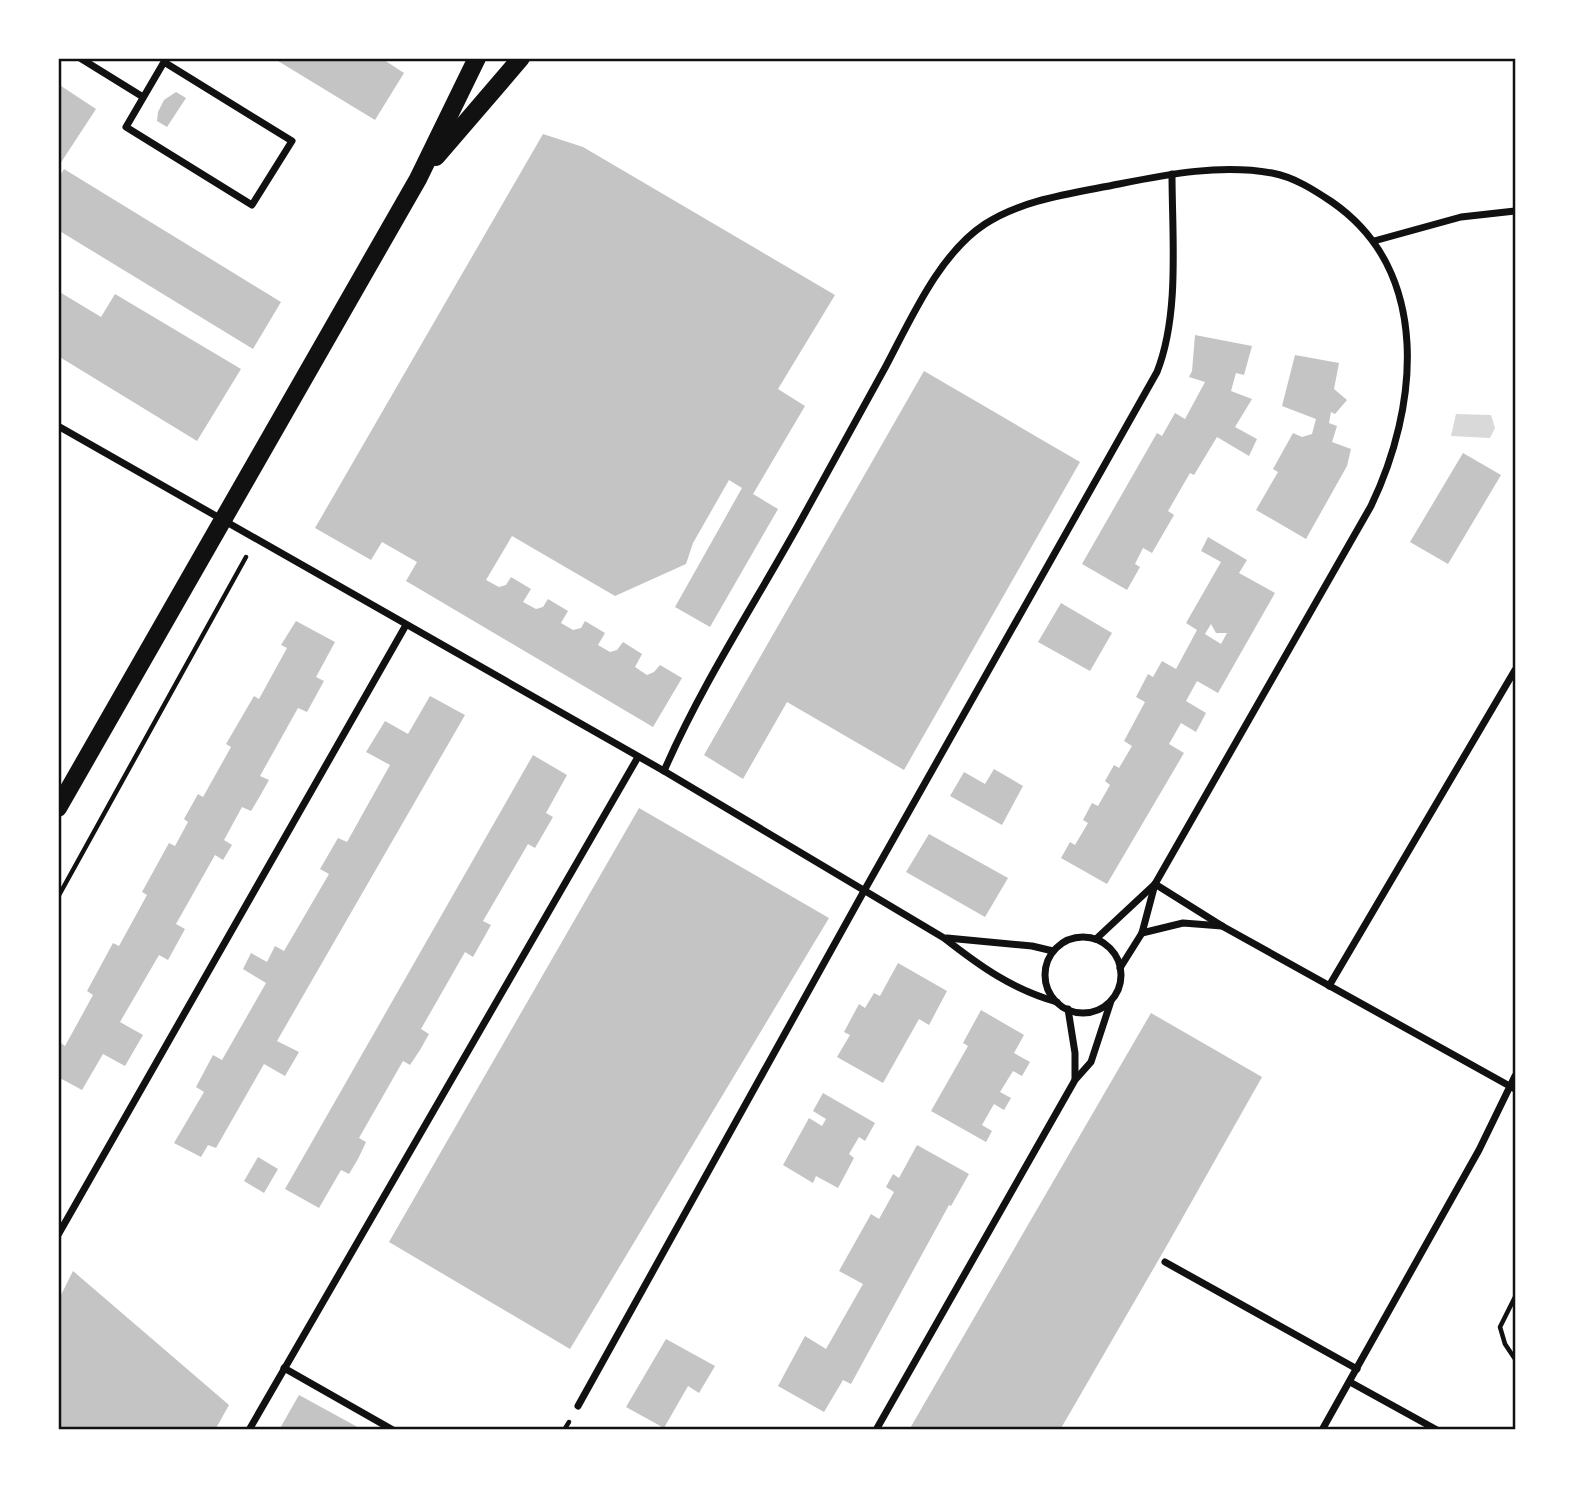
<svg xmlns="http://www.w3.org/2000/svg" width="1573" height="1488" font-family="Helvetica,sans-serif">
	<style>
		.water { fill: #d9d9d9 }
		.building { fill: #c4c4c4; fill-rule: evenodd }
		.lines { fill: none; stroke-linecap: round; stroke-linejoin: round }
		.path { stroke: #111; stroke-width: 4.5 }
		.minor { stroke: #111; stroke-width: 7 }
		.primary { stroke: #111; stroke-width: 18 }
		.neatline { fill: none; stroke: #111; stroke-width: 2.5 }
	</style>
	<rect width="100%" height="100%" fill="#fff"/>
	<path class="water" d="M1456,414l35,1 4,13 -5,10 -39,-2z"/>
	<g class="building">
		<path d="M273,58h108l23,15 -29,47z"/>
		<path d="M58,84l38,25 -38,58z"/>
		<path d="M176,92l10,6 -19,29 -10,-6 1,-9 6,-12z"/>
		<path d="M543,134l40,13 252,148 -57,94 27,17 -52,88 25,15 -68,118 -35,-20 67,-119 -13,-8 -36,63 -7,21 -71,32 -103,-60 -26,44 13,7 7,-2 5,-8 20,12 -8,13 13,7 7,-2 5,-8 20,12 -7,12 12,7 8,-2 4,-7 20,12 -7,12 12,7 7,-2 6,-8 19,12 -7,13 12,8 7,-3 6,-7 22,13 -29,49 -247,-146 11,-19 -35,-20 -11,18 -56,-32z"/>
		<path d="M64,169l217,133 -28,47 -195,-119v-51z"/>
		<path d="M58,291l43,26 14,-23 126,75 -44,72 -139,-85z"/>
		<path d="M1195,335l57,11 -8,29 -8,-2 -5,18 21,8 -17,28 22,12 -8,17 -32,-19 -23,38 -4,-2 -22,38 6,4 -22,38 -9,-5 -8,16 5,3 -13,23 -45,-26 75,-131 5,3 13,-23 10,6 20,-37 -16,-5 3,-6z"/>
		<path d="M1295,355l44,8 -5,26 13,11 -12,14 -4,-2 -2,11 8,3 -5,16 19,7 -4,17 -41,73 -50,-29 22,-38 -5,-3 20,-36 9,4 10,-3 4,-15 -34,-13z"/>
		<path d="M924,371l156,91 -176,308 -117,-68 -44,77 -39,-24z"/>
		<path d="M1463,453l38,22 -53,89 -38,-22z"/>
		<path d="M1208,537l39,23 -8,13 36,20 -57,100 -21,-12 -11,20 20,12 -10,19 -15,-9 -12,21 15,9 -77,131 -46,-26 9,-16 5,3 13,-22 -5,-3 9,-17 6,3 12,-21 -5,-4 9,-16 5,3 13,-22 -8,-5 21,-39 -9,-5 12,-23 5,3 9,-16 14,8 21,-39 -11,-7 35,-61 -20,-11zM1211,624l5,9h11l-6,11 -16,-10z"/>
		<path d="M1061,603l51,30 -22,38 -52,-29z"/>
		<path d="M296,621l39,21 -19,35 8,4 -17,31 -9,-4 -38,68 9,4 -9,16 -9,15 -9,-4 -18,33 8,5 -9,15 -8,-5 -39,69 9,5 -17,31 -9,-5 -39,67 23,13 -18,31 -22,-12 -21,36 -24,-13v-36l7,5 28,-51 -6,-4 26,-48 6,3 28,-51 -5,-3 27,-49 6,3 13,-24 -4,-3 14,-25 5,3 28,-50 -5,-3 28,-48 5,3 28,-51 -6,-3z"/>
		<path d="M430,696l35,19 -188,326 22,11 -14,24 -21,-12 -48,84 -8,-3 -7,12 -27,-14 30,-51 -8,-5 17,-32 9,5 44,-77 -23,-14 8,-16 16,9 8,-16 9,5 45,-77 -9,-5 18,-31 9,4 43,-77 -24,-13 19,-31 23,13z"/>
		<path d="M533,755l34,20 -21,38 7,4 -18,31 -7,-4 -45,77 8,4 -18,32 -8,-5 -44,77 8,5 -9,16 -10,15 -7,-4 -44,77 7,4 -8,17 -9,15 -8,-4 -22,38 -34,-19z"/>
		<path d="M994,769l29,17 -21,39 -52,-29 14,-24 21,12z"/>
		<path d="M639,808l190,110 -259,431 -181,-107z"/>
		<path d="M929,834l79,44 -23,39 -79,-45z"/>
		<path d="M898,963l49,28 -18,34 -10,-6 -36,64 -46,-26 13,-22 -6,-3 15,-28 6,4 9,-15 6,3z"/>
		<path d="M981,1010l43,25 -10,18 16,9 -8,14 -9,-5 -13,21 11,6 -7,12 -10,-6 -12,21 10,6 -6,11 -55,-31 37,-65 -5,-3z"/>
		<path d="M1151,1013l111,64 -96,170 -106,183h-151z"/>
		<path d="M823,1093l52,30 -10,18 -6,-4 -10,17 5,4 -16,30 -22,-12 -3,7 -30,-18 26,-47 13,8 4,-7 -13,-8z"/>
		<path d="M917,1145l52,29 -18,32 -2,-1 -98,179 -8,-4 -19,32 -46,-26 27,-50 21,13 37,-65 -24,-13 32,-57 8,5 15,-27 -8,-5 7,-13 6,4z"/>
		<path d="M258,1157l20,12 -14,24 -20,-12z"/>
		<path d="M73,1271l156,134 -14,25h-157v-129z"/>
		<path d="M666,1339l49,27 -16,27 -11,-7 -24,42 -38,-21z"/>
		<path d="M299,1395l64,35h-84z"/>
	</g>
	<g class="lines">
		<g class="path">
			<path d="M58,897l188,-340"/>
			<path d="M1515,1297l-15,30 5,17 10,15"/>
			<path d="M564,1430l5,-8"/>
		</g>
		<g class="minor">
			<path d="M80,58l63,39"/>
			<path d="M164,62l128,79 -40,64 -126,-78z"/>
			<path d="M1374,241l87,-24 54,-6"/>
			<path d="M58,426l606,345 280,167c37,29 68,51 113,64"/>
			<path d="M664,771c39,-90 94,-172 141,-258 27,-49 54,-98 81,-147 25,-47 53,-112 99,-142 38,-25 90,-31 134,-40 50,-10 102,-20 153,-11 22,4 42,17 60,29 101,70 86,206 39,304l-216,378 -13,49 -22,35"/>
			<path d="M1155,884l67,42 293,163"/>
			<path d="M1142,933l41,-10 39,3"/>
			<circle cx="1083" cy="975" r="38"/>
			<path d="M947,938l85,8 21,5"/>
			<path d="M1096,939l59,-55"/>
			<path d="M1329,986l186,-316"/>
			<path d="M1068,1009l7,44v26"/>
			<path d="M58,1235l348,-610"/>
			<path d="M1165,1262l192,107"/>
			<path d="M284,1368l109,62"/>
			<path d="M1350,1382l87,48"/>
			<path d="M578,1406l286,-515 293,-519c23,-58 15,-136 15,-198"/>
			<path d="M249,1430l389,-673"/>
			<path d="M876,1430l199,-350 16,-18 20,-61"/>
			<path d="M1322,1430l157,-280 36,-74"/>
		</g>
		<g class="primary">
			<path d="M436,157l85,-99"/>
			<path d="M58,808l360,-629 59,-121"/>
		</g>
	</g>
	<rect width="1573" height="1488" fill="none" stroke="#ffffff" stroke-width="119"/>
	<rect x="60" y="60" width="1454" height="1368" class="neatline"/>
</svg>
